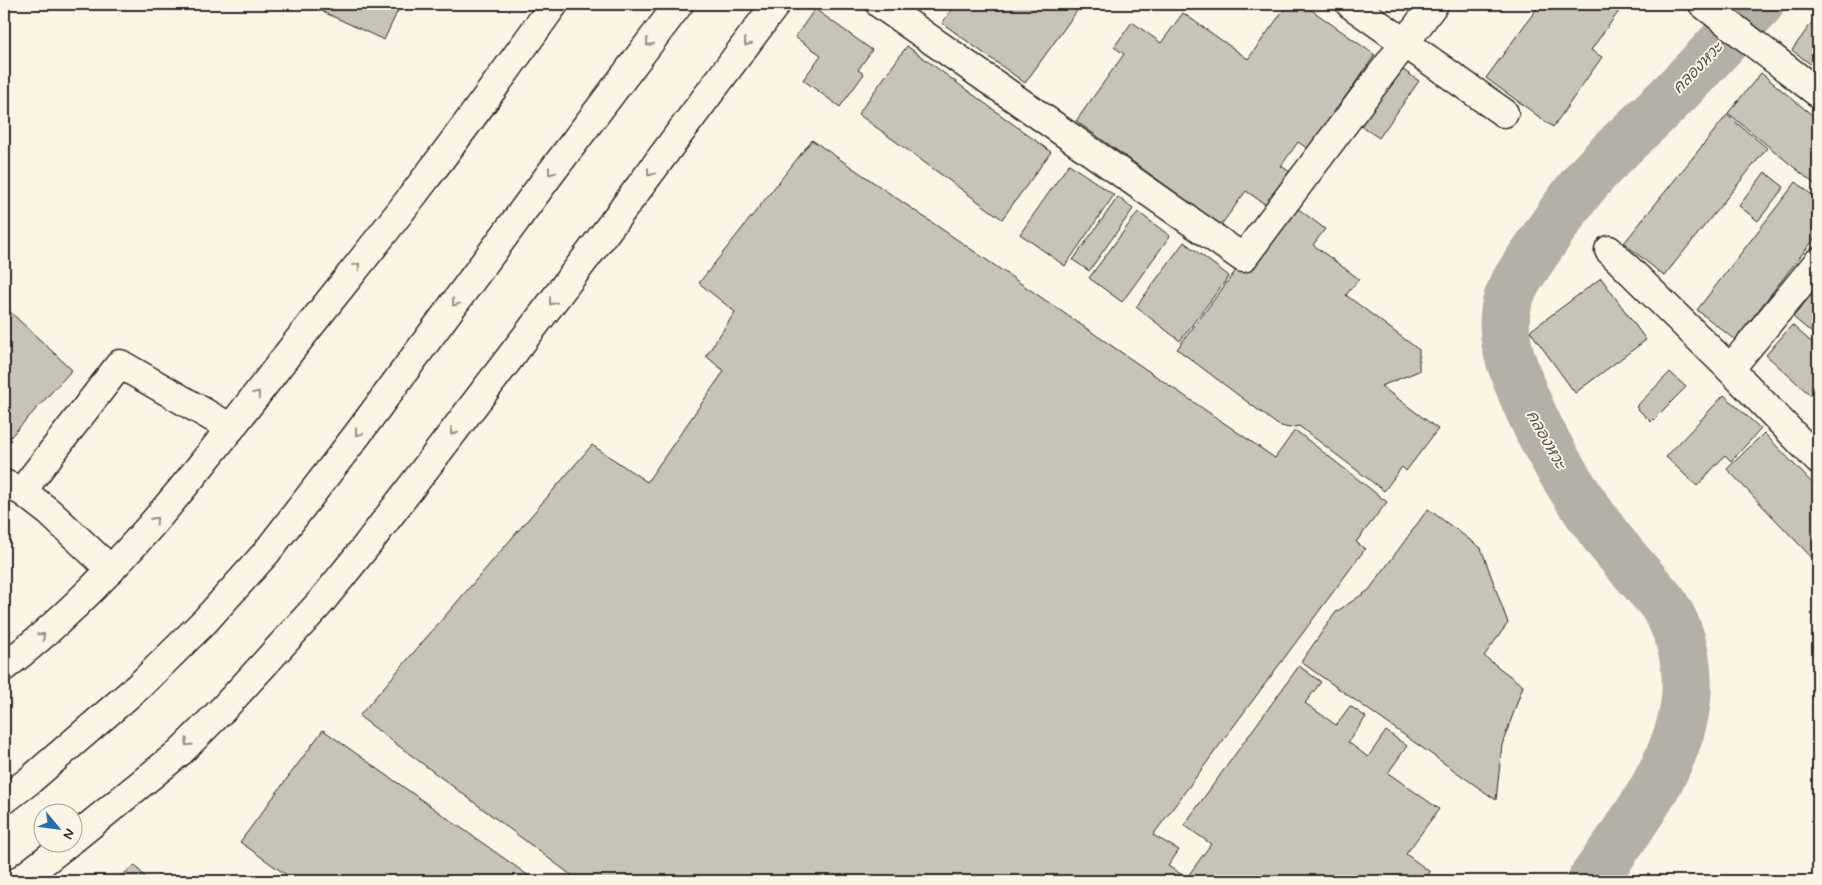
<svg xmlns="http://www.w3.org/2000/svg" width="1822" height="885" font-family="Mynerve,'Playpen Sans Thai',sans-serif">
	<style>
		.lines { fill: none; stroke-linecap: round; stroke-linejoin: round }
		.river { stroke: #b4b0a5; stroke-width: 50 }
		.building { fill: #c8c3b7; stroke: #2b2b2b }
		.minor-casing { stroke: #2b2b2b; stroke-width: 31 }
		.highway-casing { stroke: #2b2b2b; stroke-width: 31 }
		.minor { stroke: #fcf5e5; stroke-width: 28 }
		.highway { stroke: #fcf5e5; stroke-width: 28 }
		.oneway { stroke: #949088 }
		.labels { text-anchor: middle; stroke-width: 4; stroke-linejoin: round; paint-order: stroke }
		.water-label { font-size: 16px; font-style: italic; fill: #545350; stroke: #fcf5e5 }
	</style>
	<rect width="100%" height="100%" fill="#fcf5e5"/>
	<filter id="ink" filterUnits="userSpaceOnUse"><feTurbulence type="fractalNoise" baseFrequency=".02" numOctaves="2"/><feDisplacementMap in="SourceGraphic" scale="10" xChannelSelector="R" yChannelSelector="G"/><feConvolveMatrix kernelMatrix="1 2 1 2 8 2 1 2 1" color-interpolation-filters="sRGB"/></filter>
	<g filter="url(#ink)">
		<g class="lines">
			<path class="river" d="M1592,881c34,-49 75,-100 90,-159 10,-40 4,-83 -18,-117 -6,-9 -14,-16 -20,-24 -14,-16 -28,-31 -41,-49 -31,-42 -59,-87 -79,-136 -12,-30 -26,-64 -16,-96 7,-22 23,-40 35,-59 15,-22 29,-44 47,-64 25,-29 55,-54 82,-81 30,-30 58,-62 87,-92"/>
		</g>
		<g class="building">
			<path d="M306,4h95l-17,36z"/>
			<path d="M956,4h126l-57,79 -83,-60z"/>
			<path d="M1288,4h15l72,51 -67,94 -10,-7 -17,24 9,6 -24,33 -20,-14 -25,34 -145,-104 48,-67 -10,-7 18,-25 29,21 22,-30 65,46z"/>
			<path d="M1540,4h84l-33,46 11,7 -49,70 -67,-49z"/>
			<path d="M815,9l57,41 -14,20 6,4 -24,33 -37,-27 18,-25 -26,-18z"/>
			<path d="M1818,14v56l-26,-20z"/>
			<path d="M907,46l144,106 -49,67 -144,-105z"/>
			<path d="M1399,67l20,14 -40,57 -21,-14z"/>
			<path d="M1761,73l57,47v67l-90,-74z"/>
			<path d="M1727,115l40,33 -103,128 -40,-33z"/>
			<path d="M812,140l463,318 20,-28 92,72 -31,40 9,7 -212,286 26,15 -11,16 24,15h-613l-220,-165 233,-271 55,37 77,-111 -18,-15 29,-44 -36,-29z"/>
			<path d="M1069,164l45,31 -49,71 -45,-32z"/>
			<path d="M1765,172l19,15 -26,34 -19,-15z"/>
			<path d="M1796,182l22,18v34l-83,106 -38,-30z"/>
			<path d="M1118,197l15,12 -44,62 -16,-11z"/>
			<path d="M1288,201l37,28 -12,16 46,34 -13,16 73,55v21l-38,15 57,43 -32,42 -4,-4 -18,24 -85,-65 -10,2 -11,-3 -101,-76z"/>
			<path d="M1138,212l32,24 -48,66 -33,-24z"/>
			<path d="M1184,242l45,34 -49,65 -44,-34z"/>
			<path d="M1601,278l45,62 -71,53 -45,-62z"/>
			<path d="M1818,287v51l-25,-21z"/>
			<path d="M4,306l68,64 -68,74z"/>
			<path d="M1792,325l26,23v54l-52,-47z"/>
			<path d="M1670,372l16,15 -35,35 -15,-15z"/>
			<path d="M1724,395l37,34 -30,32 -6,-6 -28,31 -31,-29z"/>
			<path d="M1764,433l54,56v75l-91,-95z"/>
			<path d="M1428,509l53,39 27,75 -24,33 39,30 -21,59 -6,55 -195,-138 35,-50 33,-22z"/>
			<path d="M1299,666l22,16 -16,21 31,22 14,-19 16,11 -18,25 20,15 18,-26 21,15 -19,27 51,36 -33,45 24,18 -7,9h-227l-8,-5 23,-32 -27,-19z"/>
			<path d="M323,730l213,151h-241l-55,-39z"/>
			<path d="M135,865l13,16h-33z"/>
		</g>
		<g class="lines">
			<g class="minor-casing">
				<g id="minor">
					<path d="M880,4l363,254 191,-254"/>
					<path d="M1350,4l154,109"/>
					<path d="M1703,4l115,89"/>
					<path d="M1609,250l121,119 88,91"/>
					<path d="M1730,369l88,-107"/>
					<path d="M4,484l18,7 27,21 62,58"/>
					<path d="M22,491l98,-127 111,64"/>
				</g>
			</g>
			<g class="highway-casing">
				<g id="highway">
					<path d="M4,667c115,-89 202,-207 290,-321 43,-55 87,-108 129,-164 45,-58 88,-118 131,-178"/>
					<path d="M4,800l25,-19 111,-96 65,-64 61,-68 91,-118 193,-261 129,-170"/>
					<path d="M72,840l108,-88 43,-43 97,-106 47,-58 241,-316 168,-225"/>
					<path d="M19,881l50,-39"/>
				</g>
			</g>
			<use href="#minor" class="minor"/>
			<use href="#highway" class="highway"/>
		</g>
		<defs><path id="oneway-chevron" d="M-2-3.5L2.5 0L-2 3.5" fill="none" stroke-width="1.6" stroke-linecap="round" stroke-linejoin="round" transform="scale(1.25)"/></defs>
		<g class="oneway">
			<use href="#oneway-chevron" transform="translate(649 43) rotate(127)"/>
			<use href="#oneway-chevron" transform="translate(747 43) rotate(127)"/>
			<use href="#oneway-chevron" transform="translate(551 172) rotate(127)"/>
			<use href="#oneway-chevron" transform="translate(650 173) rotate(127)"/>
			<use href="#oneway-chevron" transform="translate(357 266) rotate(-52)"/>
			<use href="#oneway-chevron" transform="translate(552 302) rotate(127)"/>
			<use href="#oneway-chevron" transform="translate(455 303) rotate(127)"/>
			<use href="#oneway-chevron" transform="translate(257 394) rotate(-52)"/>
			<use href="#oneway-chevron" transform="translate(453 432) rotate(127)"/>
			<use href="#oneway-chevron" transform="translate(358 433) rotate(127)"/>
			<use href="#oneway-chevron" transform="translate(155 520) rotate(-49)"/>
			<use href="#oneway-chevron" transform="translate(42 636) rotate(-41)"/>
			<use href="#oneway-chevron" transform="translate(188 743) rotate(136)"/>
		</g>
	</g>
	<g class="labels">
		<g class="water-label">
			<text transform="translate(1697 67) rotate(-46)" y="6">คลองหวะ</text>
			<text transform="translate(1547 439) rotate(61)" y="6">คลองหวะ</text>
		</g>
	</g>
	<rect width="1822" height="885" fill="none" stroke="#fcf5e5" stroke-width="20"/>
	<rect x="10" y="10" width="1802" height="865" fill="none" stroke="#2b2b2b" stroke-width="2" filter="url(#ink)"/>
	<g transform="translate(58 828) rotate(119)"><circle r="24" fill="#fcf5e5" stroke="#a8a49b"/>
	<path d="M0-4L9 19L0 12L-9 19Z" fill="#1f6fb2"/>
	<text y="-8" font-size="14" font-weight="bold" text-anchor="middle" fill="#2b2b2b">N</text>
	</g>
</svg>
